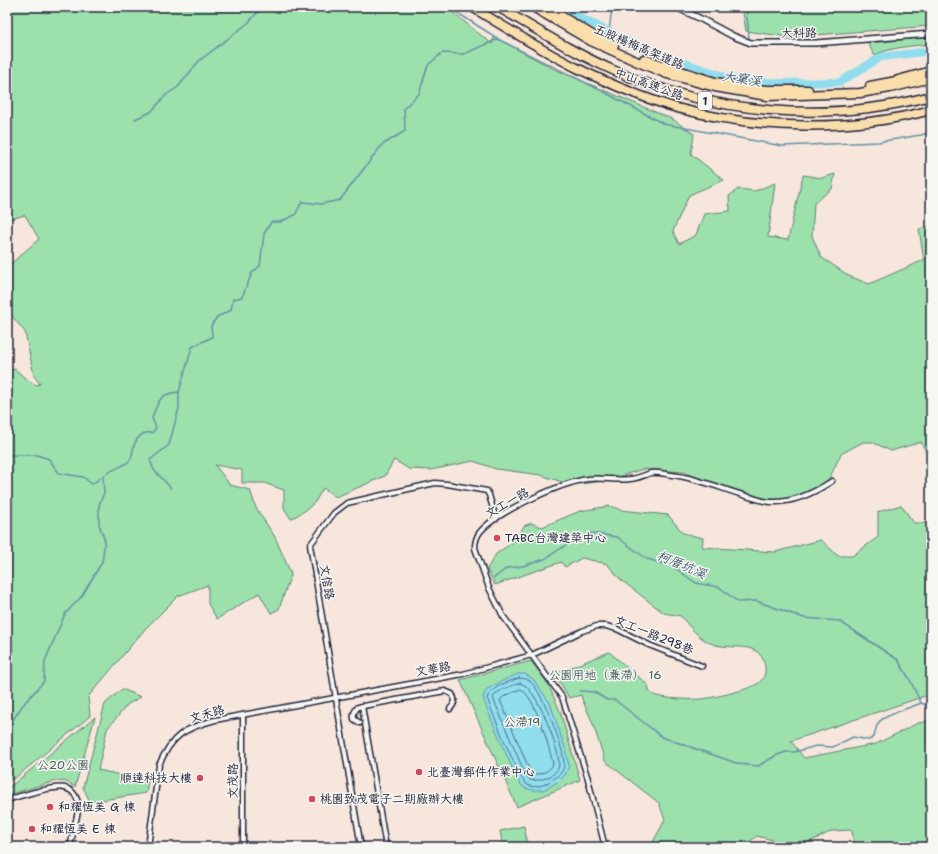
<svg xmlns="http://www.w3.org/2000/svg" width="938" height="854" font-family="'Shantell Sans','LXGW WenKai TC',sans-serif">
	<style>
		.green { fill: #9ce0ac; stroke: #5f8174 }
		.water { fill: #8fdded; stroke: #6392a6 }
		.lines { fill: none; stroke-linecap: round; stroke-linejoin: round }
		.shore { stroke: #4e6d82; stroke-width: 1 }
		.stream { stroke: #6392a6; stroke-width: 1.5 }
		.river { stroke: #8fdded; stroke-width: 8 }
		.minor-casing { stroke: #22223b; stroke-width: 7 }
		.tertiary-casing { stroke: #22223b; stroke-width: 8 }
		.motorway-casing { stroke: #22223b; stroke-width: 11 }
		.minor { stroke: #f6f6f2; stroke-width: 4 }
		.tertiary { stroke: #f6f6f2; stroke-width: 5 }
		.motorway { stroke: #f9deab; stroke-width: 8 }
		.poi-dot { fill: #d1495b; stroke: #f6f6f2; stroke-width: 1.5 }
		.labels { text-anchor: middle; stroke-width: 3; stroke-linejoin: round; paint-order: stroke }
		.shield { fill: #f6f6f2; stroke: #626272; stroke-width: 1 }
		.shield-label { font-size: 11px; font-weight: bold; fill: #22223b }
		.street-label { font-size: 12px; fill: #22223b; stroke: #f6f6f2 }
		.poi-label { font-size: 12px; fill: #22223b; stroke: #f6f6f2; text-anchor: start }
		.park-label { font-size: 12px; fill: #475b5d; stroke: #f6f6f2 }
		.water-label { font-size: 13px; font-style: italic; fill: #435a70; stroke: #f6f6f2 }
	</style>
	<rect width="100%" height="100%" fill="#f6e6dc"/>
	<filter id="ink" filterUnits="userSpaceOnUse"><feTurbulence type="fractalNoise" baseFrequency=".025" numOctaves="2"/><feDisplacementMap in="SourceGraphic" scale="8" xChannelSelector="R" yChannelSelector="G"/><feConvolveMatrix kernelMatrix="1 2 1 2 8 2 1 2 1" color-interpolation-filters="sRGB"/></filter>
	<g filter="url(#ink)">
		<g class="green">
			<path d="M7,7h439l46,37 2,-7 60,32 118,50 22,15 -3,20 33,26 -35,15 -16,36 6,13 17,-9 8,-21 26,-3 -1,-15 9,-7 17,2 20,-8 -7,54 20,3 15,-65 19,3 13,-4 -3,15 -18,14 -2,33 9,21 28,19 20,8 55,-24 -5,-31 12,-3v235l-10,-19 -30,9 -19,-9h-9l-22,12 -13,27 -24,15 -30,6 -58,-17 -32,-13 -41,-3 -38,12 -34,4 -30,-10 -45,-6 -23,-8 -42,9 -22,-1 -15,-9 -9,16 -49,21 -13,-9 -8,14 -9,8 -15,9 -7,-11v-18l-20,-7h-22v-13l-27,-5 15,20 20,5 6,18 19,29 16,37 -12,35 -8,4 -12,-20 -42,26 -9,-15v-19l-30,11 -33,33 -57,68 2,19 -75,62 -8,2v-409l8,-2 10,9 11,7 4,-1 -6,-8 -9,-44 -18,-22v-43l32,-28 -14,-24 -18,5z"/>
			<path d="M742,7h189v19l-142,11 -43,-6z"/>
			<path d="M931,37v7c-20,2 -38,3 -57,11l-6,-12z"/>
			<path d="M901,505l13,18h12l5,-5v176l-140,47 13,17 72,-14 42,-21 13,-2v126h-77l-2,-17 -20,1 -33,16 -42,-11 -14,11h-90l1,-7 11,-20 -6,-17 -54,-42 -13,-40 -10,-22 -1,-4 -12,3 -14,-24 54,-22 39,33 1,6c2,2 5,5 8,5 10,3 34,4 45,3 13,-2 50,-9 59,-18 6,-6 5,-18 0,-25 -9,-14 -33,-6 -48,-12 -12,-3 -25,-19 -32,-28l-17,-3 -43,-33 -14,-16 -25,-6 -17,9 -4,-5 -66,23 -8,-16 9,-15 17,-12 11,-16 7,-3 11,4 38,-16 30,-5 11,4 47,5 15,18 20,5 -1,9 73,5 46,-12 17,16h14l26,-19v-25z"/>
			<path d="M531,661l17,23 12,27 20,69 -63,27 -57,-127z"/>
			<path d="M122,689l19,8 -13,7 -21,25 -9,41 50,11 -2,12 -56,9 -7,-15 22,-83z"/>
			<path d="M95,717l-20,70 -8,-5 -11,-1 -49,14v-9h4z"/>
			<path d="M524,826l4,21h-25l-3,-16z"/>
		</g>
		<path class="water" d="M518,674h7l8,5 17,24 15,45 4,18 -4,9 -7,7 -15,8h-10l-9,-2 -7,-9 -30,-70 -4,-12 4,-8 19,-10z"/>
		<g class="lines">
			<g class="shore">
				<path d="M519,678c4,0 8,1 11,3 12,10 35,69 34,84 0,8 -9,13 -15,17 -7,4 -16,7 -23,2 -7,-6 -35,-74 -39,-86 5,-12 21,-16 32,-20z"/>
				<path d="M520,683c16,1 39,66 39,81 0,12 -20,18 -29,16l-5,-6 -32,-76c3,-8 19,-12 27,-15z"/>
				<path d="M521,689c15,9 28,58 32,75 -3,7 -12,11 -20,10l-3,-3 -30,-71 3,-3z"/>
			</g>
			<g class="stream">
				<path d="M448,7l49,31"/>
				<path d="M746,7l3,30"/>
				<path d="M609,32l3,-25"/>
				<path d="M135,119l16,-7 15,-17 12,-8 21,-26 49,-38 9,-10 10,-6"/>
				<path d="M7,455h30l12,4 10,14 24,4 9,7 10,-7"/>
				<path d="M171,488l-17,-18 -4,-10 19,-15 10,-37v-16"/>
				<path d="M494,578l13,-10 16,-2 22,-7 21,-14 25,-12 26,4 30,22 25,7 24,17 23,4 19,15 18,-1 48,17 35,3 59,39 12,20 11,23 10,4"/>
				<path d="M580,691l14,1 13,8h8l47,37 77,27 19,2 19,-11 9,-3h9l21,-6 17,1 20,-10 16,3 5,-3c1,-5 2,-11 5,-15 7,-8 31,-14 42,-19"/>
				<path d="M7,729l15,-23 22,-25 1,-20 20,-47 17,-18 20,-34 3,-21 -6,-17v-19l5,-12 -1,-17c8,-7 20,-8 27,-16 3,-3 2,-7 3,-11 3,-11 9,-18 19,-16l4,-5 -4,-10c6,-17 8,-25 27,-26l13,-45 20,-10 -1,-11 6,-9 14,-7 2,-11 9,-2 10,-24 8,-7 4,-32 7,-12h9l15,-7 7,-13 19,2 19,-4 42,-55 23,-14 -1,-23 15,-14 9,-29 14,-12 22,1 34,-15 106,53 60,32 118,22 96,-4 43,-7 10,-3"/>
			</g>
			<path class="river" d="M559,7l91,45 83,27 46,4 61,-1 41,-25 50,-6"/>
			<g class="minor-casing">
				<g id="minor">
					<path d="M362,706l24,141"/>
					<path d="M360,723l-6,-4c-1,-5 0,-8 4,-12l87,-16 7,3c4,6 3,10 -2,15"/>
					<path d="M7,800c13,-4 47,-15 58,-12 9,2 13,11 14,19l-9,40"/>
					<path d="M148,847l11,-82c13,-30 26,-37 56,-45l248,-46 69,-19 50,-24 15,-5h9l11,3 32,16 53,21"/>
					<path d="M243,847v-132"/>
					<path d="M354,847l7,-1"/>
					<path d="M361,847l-51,-302 24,-32 13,-10 88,-20 12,1 40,7 2,4 7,24"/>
					<path d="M605,847l-17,-68 -26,-82 -59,-81 -14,-28 -14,-40c0,-6 1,-11 5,-16 16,-20 83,-50 108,-53 14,-2 28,2 42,0 7,0 14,-4 21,-6 6,-1 14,1 21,2 27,3 52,15 78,22 7,2 14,5 21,5 23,1 43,-9 61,-21"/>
				</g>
			</g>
			<g class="tertiary-casing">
				<path id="tertiary" d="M676,7l25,12 32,17 18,7h65l115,-9"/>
			</g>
			<g class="motorway-casing">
				<g id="motorway">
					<path d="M472,7c35,21 70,44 107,62 31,15 64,29 98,39 82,22 172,24 254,2"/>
					<path d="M498,7c38,22 76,46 117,64 100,43 210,53 316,25"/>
					<path d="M533,7l58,34 47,21 29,12 48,13 52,9 93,-3 30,-5 41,-10"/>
					<path d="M546,7l48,29 20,9"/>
					<path d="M644,59l71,23 51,8h42"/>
					<path d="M870,86l21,-4 40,-11"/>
				</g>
			</g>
			<use href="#minor" class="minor"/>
			<use href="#tertiary" class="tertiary"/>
			<use href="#motorway" class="motorway"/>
		</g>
	</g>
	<g class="poi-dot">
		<circle cx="497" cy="538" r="4"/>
		<circle cx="419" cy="772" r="4"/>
		<circle cx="200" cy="778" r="4"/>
		<circle cx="312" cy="799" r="4"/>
		<circle cx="50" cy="807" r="4"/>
		<circle cx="32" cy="829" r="4"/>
	</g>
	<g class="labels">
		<rect class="shield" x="698" y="92" width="14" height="18" rx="3"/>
		<g class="shield-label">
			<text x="705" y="105">1</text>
		</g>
		<g class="street-label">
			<text transform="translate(799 33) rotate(-1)" y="4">大科路</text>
			<text transform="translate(639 47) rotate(23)" y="4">五股楊梅高架道路</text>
			<text transform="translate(649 84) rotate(20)" y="4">中山高速公路</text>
			<text transform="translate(507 503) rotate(-30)" y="4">文工一路</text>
			<text transform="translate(327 582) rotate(80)" y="4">文信路</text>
			<text transform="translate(654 635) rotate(22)" y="4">文工一路298巷</text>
			<text transform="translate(433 669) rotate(-10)" y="4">文華路</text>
			<text transform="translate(207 714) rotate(-16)" y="4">文禾路</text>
			<text transform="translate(233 781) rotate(-90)" y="4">文茂路</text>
		</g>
		<g class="poi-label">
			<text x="505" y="542">TABC台灣建築中心</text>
			<text x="427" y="776">北臺灣郵件作業中心</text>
			<text x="192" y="782" text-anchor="end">順達科技大樓</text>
			<text x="320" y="803">桃園致茂電子二期廠辦大樓</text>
			<text x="58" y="811">和耀恆美 G 棟</text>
			<text x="40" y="833">和耀恆美 E 棟</text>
		</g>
		<g class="park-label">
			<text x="605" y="679">公園用地（兼滯） 16</text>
			<text x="522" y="726">公滯19</text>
			<text x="63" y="769">公20公園</text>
		</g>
		<g class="water-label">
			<text transform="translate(742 78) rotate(9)" y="5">大窠溪</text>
			<text transform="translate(682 564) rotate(23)" y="5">柯厝坑溪</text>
		</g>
	</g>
	<rect width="938" height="854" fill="none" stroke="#f6f6f2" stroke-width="24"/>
	<rect x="12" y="12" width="914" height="830" fill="none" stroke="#22223b" stroke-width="1.5" filter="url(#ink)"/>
</svg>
